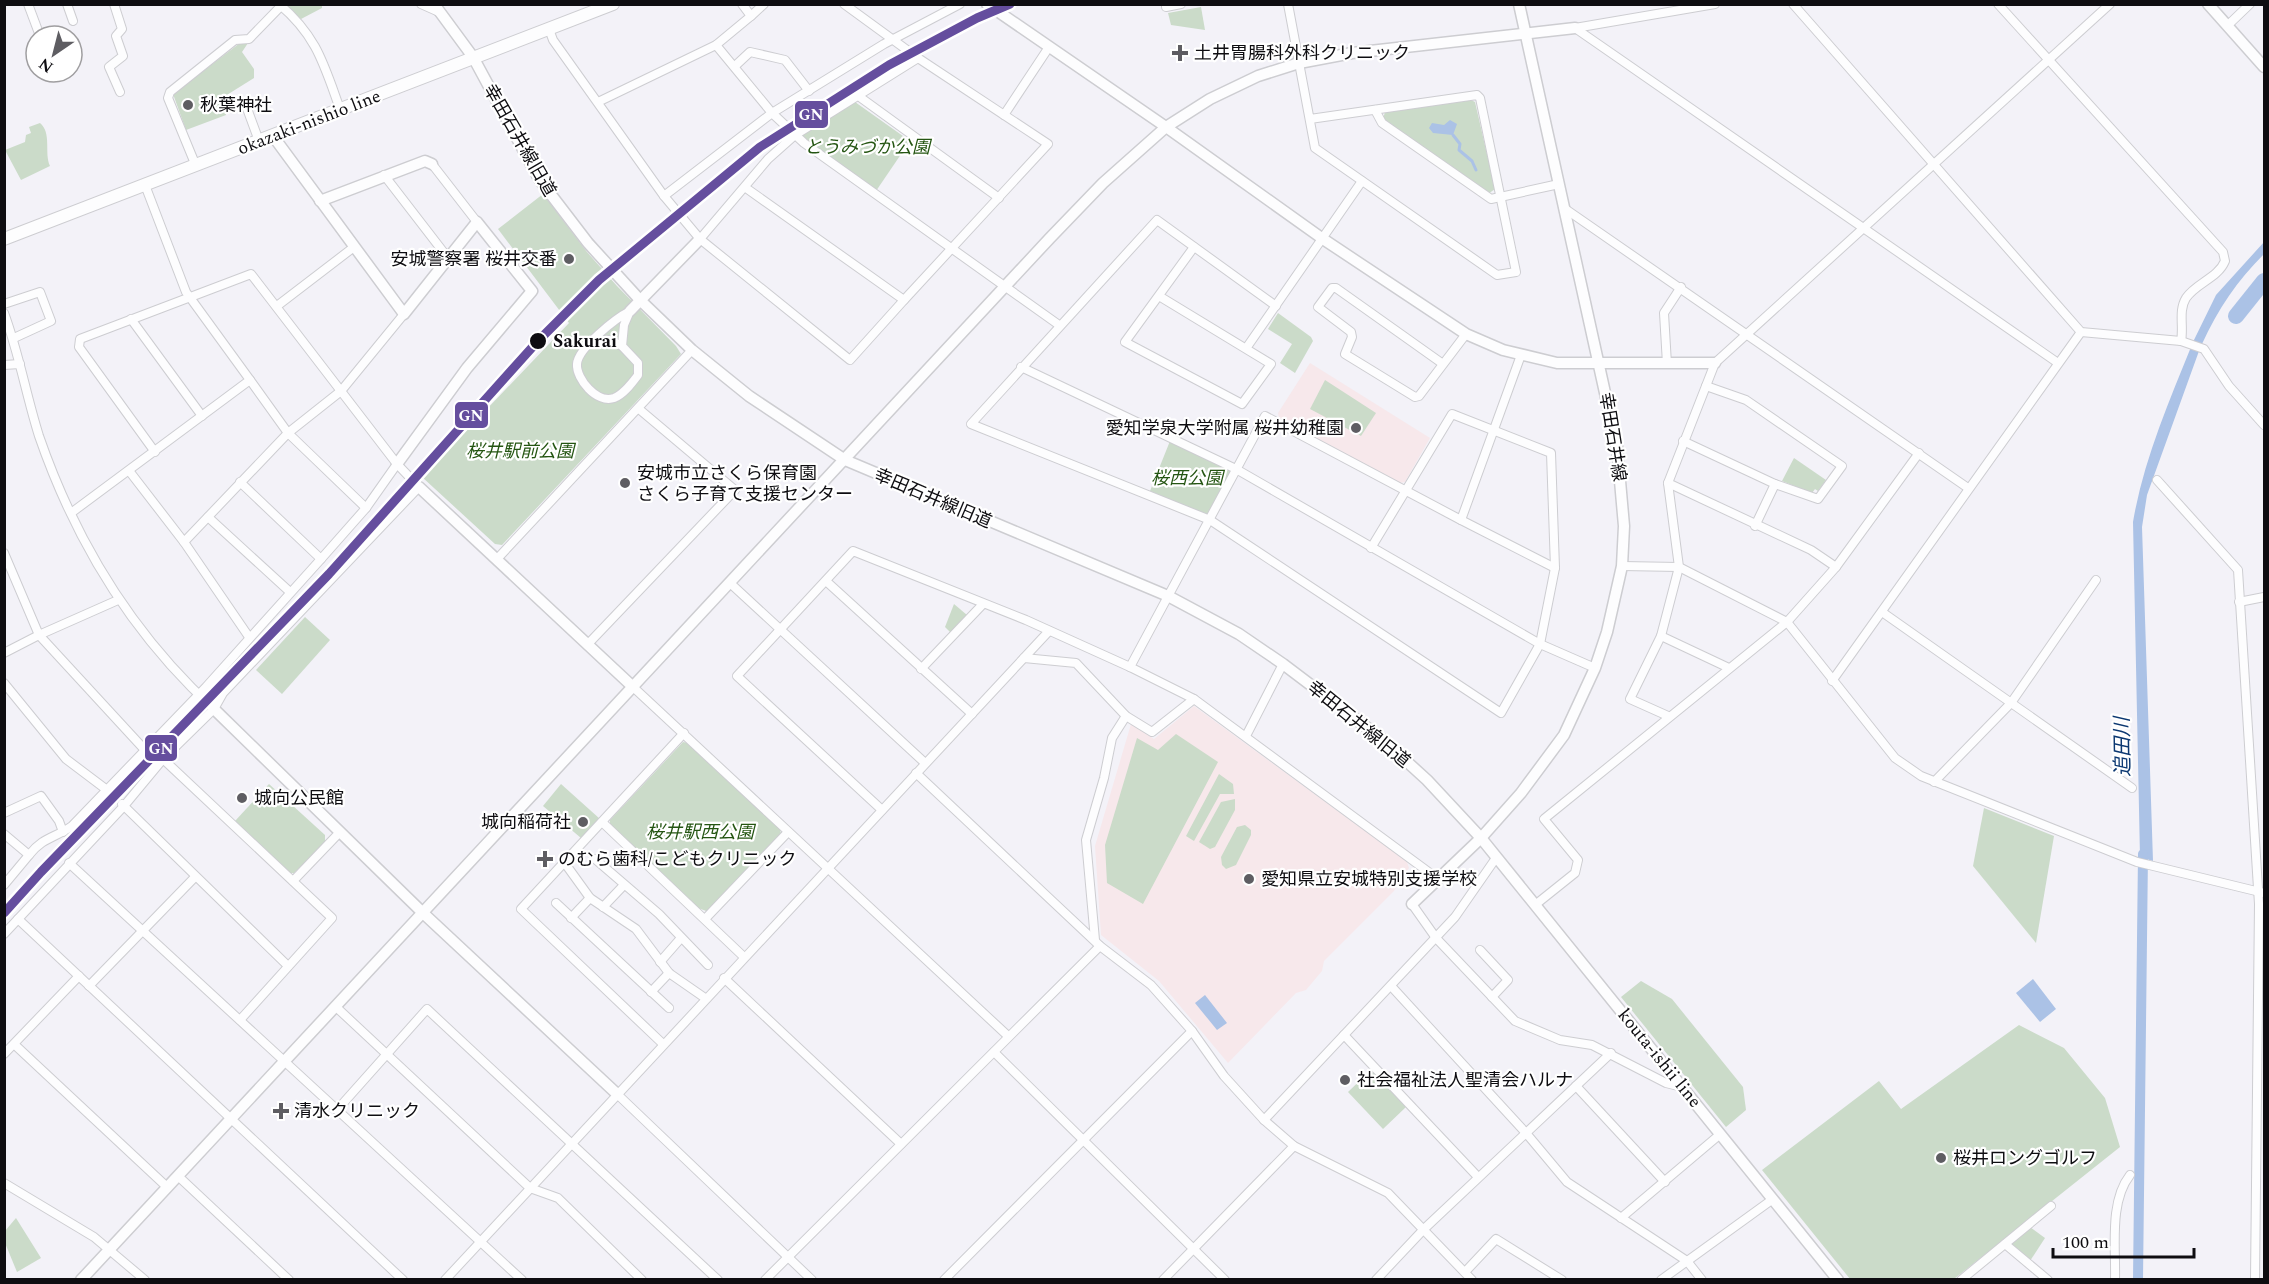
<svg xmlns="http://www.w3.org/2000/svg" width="2269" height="1284" font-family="Spectral,'Noto Sans JP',serif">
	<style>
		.education { fill: #f7e8eb }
		.green { fill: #cbdbc9 }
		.water { fill: #abc2e6 }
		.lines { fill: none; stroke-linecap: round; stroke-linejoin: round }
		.stream { stroke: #abc2e6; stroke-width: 3 }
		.canal { stroke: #abc2e6; stroke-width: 10 }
		.river { stroke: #abc2e6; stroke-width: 16 }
		.street-casing { stroke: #cdcdd1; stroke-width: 10 }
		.secondary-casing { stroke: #cdcdd1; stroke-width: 13 }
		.primary-casing { stroke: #cdcdd1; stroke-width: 14 }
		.street { stroke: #fdfdfe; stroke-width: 8 }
		.secondary { stroke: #fdfdfe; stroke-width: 10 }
		.primary { stroke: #fdfdfe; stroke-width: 12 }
		.rail-1-casing { stroke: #fff; stroke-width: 14 }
		.rail-1 { stroke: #654e9e; stroke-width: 9 }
		.poi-dot { fill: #5e5d62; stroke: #fff; stroke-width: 2 }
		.stop-dot { fill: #0e0d11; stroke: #fff; stroke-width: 2 }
		.labels { text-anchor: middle; stroke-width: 4.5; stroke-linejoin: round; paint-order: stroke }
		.poi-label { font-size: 18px; fill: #0e0d11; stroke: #fff; text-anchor: start }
		.street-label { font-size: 18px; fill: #0e0d11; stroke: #fff }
		.park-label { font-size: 18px; font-style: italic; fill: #245512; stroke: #fff }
		.stop-label { font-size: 18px; font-weight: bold; fill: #0e0d11; stroke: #fff; text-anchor: start }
		.water-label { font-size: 20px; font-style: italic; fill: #0b3771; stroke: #fff }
		.line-badge { stroke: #fff; stroke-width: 2 }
		.badge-label { font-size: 16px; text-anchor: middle; font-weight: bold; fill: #fff }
	</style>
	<rect width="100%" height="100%" fill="#f3f2f8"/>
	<g class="education">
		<path d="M1310,363l120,75 -25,44 -5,1 -121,-65 -1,-5z"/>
		<path d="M1194,706l189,138 24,18 2,6 -15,23 -70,70 -2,10 -16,19 -10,3 -68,70 -69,-82 -58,-46 -6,-89 36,-122 23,15z"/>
	</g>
	<g class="green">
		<path d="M284,5h38v3l-21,11z"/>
		<path d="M1201,7l4,23 -34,-5 -3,-12z"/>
		<path d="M240,43h8l-6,9 12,17v9l-32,20 4,17 -40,15 -13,-36z"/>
		<path d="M1469,99l6,3 20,87 -7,5 -105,-75 2,-7z"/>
		<path d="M855,102l55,39 -34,50 -76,-54v-5z"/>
		<path d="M40,123c12,10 4,30 10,43l-29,14 -16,-30 20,-8 1,-7 5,-2 -2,-6z"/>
		<path d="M543,194l44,58 30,34 59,60 5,8 -179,191 -7,-1 -73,-67 147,-154 -71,-94z"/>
		<path d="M1278,313l33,24 2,4 -18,32 -15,-10 12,-19 -24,-15z"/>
		<path d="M1325,380l51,33 -15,23 -51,-27z"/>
		<path d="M1170,441l58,26 3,6 -22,43 -59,-25z"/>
		<path d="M1794,458l32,22 -8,11 -3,-2 -3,4 -30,-12z"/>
		<path d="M954,604l13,11 -16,18 -6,-6z"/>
		<path d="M305,617l25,23 -48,54 -26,-24z"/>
		<path d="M1176,734l42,28 -75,142 -36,-21 -2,-38 32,-107 21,12z"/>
		<path d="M683,742l5,1 92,86 1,5 -72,78 -11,-4 -88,-83v-5z"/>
		<path d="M1219,774l14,10 1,10h-14l-26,47 -8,-5z"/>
		<path d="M269,784l56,51v7l-31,31h-5l-54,-52z"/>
		<path d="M561,784l39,35 -19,19 -38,-32z"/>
		<path d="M1235,799v11l-20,37 -5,2 -11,-7 22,-40z"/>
		<path d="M1984,808l70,28 -18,107 -63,-77z"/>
		<path d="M1245,825l6,5v5l-15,30 -10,4 -4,-4 -1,-8 16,-30z"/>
		<path d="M1641,981l31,18 71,88 3,23 -20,17 -105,-130z"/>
		<path d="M2019,1025l45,23 41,50 15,49 -166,132h-104l-88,-109 117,-89 22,28z"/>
		<path d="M1371,1070l35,37 -23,22 -35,-37z"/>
		<path d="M16,1218l25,40 -24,14 -12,-29v-12z"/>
		<path d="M2030,1227l15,11 -15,23 -20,-17z"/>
	</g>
	<g class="water">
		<path d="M1450,120l7,4 -4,11 -20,-2 -4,-5 3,-5 12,2z"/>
		<path d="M2264,242v12c-27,27 -46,55 -62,90l-9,-2 23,-47z"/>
		<path d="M2191,347l8,4 -52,144 -5,32 11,334 -13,-4 -7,-335c10,-60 35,-118 58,-175z"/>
		<path d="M2033,979l23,30 -16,13 -24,-29z"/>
		<path d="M1205,995l22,28 -10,7 -22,-27z"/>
	</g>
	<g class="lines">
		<path class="stream" d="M1453,135l7,9 -1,6 13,11 4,9"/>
		<path class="canal" d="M2138,1280l5,-426"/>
		<path class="river" d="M2236,316l28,-35"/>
		<g class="street-casing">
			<g id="street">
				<path d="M28,4l12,32"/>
				<path d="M67,4l6,17"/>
				<path d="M114,4l8,25 -6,7 7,20 -14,11 11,25"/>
				<path d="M279,4c38,32 45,61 61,105"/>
				<path d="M421,4l18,8"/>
				<path d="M844,4l74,54"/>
				<path d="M1166,4v3l15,-3"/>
				<path d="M1288,4l27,144 182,127 19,-3 -36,-174 -3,-3 -167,24"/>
				<path d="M1793,4l288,328 100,9 23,8 25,37 35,39"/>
				<path d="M1998,4l225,248 2,9c-7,17 -29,22 -39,37 -8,13 -2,29 -5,43"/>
				<path d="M751,16l13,-12"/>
				<path d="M2227,26l23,-22"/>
				<path d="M1575,28l483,335"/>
				<path d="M1575,28l140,-24"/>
				<path d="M549,29l4,11 111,156 36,43 150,121 54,-60"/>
				<path d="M716,45l56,68 32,30 255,182"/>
				<path d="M735,66l15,-14 35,8 24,31"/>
				<path d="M857,95l142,103"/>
				<path d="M598,102l118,-57 35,-29 -9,-12"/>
				<path d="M245,103l14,38"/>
				<path d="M1375,110l7,13 109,76 68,-15"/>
				<path d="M1004,115l45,-68"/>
				<path d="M432,164l45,58"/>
				<path d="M196,166l-28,-68 2,-6 65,-52 14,-1 32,-33"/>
				<path d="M384,175l64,83"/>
				<path d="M664,196l108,-83 112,-69 76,-40"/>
				<path d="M1564,208l404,280"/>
				<path d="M700,239l68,-80 27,-24 123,-77 130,86 -144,156 -158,-112"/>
				<path d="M1159,296l112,68 -29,40 -117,-62 69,-95"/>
				<path d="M4,304l36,-12 11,29 -37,17"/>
				<path d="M277,306l77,-59"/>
				<path d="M1276,306l-119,-86 -186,204 239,96 291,193 39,-69 15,-76 -4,-115 -99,-39 -81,134"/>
				<path d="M630,311l-6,14 -2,21 16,17v12c-6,8 -14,19 -24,23 -17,6 -38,-19 -37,-34 1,-16 39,-46 53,-53z"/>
				<path d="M4,313c15,40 22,82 35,123 36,104 93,198 175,273"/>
				<path d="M131,319l71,97"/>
				<path d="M594,340h16l12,6"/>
				<path d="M1247,347l115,-166"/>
				<path d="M1443,364l-107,-76h-4l-14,19 33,25 1,5 -7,17 70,43 4,-1 47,-62"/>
				<path d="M1667,364l-3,-51 17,-26"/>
				<path d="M4,365l16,-1"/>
				<path d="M1021,367l215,102 304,175 55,24"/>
				<path d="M250,380l38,53 78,75"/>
				<path d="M1683,441l92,43 43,15 24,-33 -96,-66 -40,-14"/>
				<path d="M130,472l54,70 65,95"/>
				<path d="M2157,480l81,90 21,334 -4,376"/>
				<path d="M240,482l81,77"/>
				<path d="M1668,483l143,67 25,17"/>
				<path d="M71,513l179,-133 -64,-88 -41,-107"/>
				<path d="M208,517l82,75"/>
				<path d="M1461,520l94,48"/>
				<path d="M1755,526l20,-42"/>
				<path d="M184,542l104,-109 53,-42 63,-77"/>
				<path d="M4,553l35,82 105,114"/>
				<path d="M497,559l195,-209"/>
				<path d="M1622,566l57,1 108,55 108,136 26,18 216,86 127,31"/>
				<path d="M826,581l146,133"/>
				<path d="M730,583l195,180"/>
				<path d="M2239,602l25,-5"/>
				<path d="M1882,612l250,176"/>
				<path d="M1661,636l68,32"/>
				<path d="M588,644l147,-154 -96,-81"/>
				<path d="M4,653l35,-18 79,-35"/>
				<path d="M1024,658l52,5 50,53 26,16 42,-33 244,180"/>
				<path d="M921,669l62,-65"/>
				<path d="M1832,681l249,-349"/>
				<path d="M4,683l62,76 45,34"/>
				<path d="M632,686l376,350"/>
				<path d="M1194,699l-64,-32 135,-251 196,104 60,-165"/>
				<path d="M1668,716l-38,-17 31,-63 18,-69 -11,-84 47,-120 395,-359"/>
				<path d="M1246,736l37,-72"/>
				<path d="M163,759l169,159 -92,102"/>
				<path d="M916,773l184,173 51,39 41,46 32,45 40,44 30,26 94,47 84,87"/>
				<path d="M1934,782l77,-79 85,-123"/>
				<path d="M882,810l-145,-134 116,-125 173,69 104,47"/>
				<path d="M4,813l37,-17 18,25 4,11"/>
				<path d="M602,822l142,135"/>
				<path d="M4,834l25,21 -25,30"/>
				<path d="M29,855c14,-18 26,-17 43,-29l134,-139 115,-128 45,-51 31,-44 -146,-190 -171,65 -1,8 76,105"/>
				<path d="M595,859l64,55 49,51"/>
				<path d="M564,862l26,36 46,31 33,44 36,25"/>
				<path d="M69,863l453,417"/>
				<path d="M293,881l47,-49"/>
				<path d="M556,903l113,105"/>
				<path d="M1412,904l24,34 79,83 45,19 32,5 74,38 16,4"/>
				<path d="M1535,905l40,-32 3,-13 -34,-41 243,-197 49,-55 83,-114"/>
				<path d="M603,907l20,-21"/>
				<path d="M571,918l19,-20"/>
				<path d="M18,919l385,361"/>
				<path d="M705,919l83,-87"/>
				<path d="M4,934l120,-128 -2,-2"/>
				<path d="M1095,940l-9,-100 18,-62 8,-40 14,-22"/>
				<path d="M1480,950l28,30 -16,17"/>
				<path d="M660,962l21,-24"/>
				<path d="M288,966l-164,-160 39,-47 51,-50 9,-16 196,-206 -22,-23"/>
				<path d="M724,978l177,166"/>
				<path d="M89,986l106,-109"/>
				<path d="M1391,986l135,147 41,49 120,79 15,19"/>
				<path d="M651,992l18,-19"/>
				<path d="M335,1006l195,182 28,10 84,82"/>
				<path d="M1344,1035l134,142"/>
				<path d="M663,1044l-142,-135 163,-176"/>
				<path d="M15,1045l152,142"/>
				<path d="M994,1052l231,228"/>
				<path d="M4,1054l75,-78"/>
				<path d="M1576,1086l89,96"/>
				<path d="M616,1093l196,187"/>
				<path d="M337,1110l90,-101 291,271"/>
				<path d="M1264,1120l191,-203 41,-59"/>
				<path d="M178,1176l111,104"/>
				<path d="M4,1183l90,54 51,43"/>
				<path d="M1621,1218l97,-82"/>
				<path d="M2005,1244l43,36"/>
				<path d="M1465,1272l31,-33 66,41"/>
				<path d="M445,1280l604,-649"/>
				<path d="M765,1280l335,-334"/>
				<path d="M944,1280l248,-249"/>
				<path d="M1163,1280l131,-134"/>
				<path d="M1376,1280l48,-51 187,-176"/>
				<path d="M1661,1280l112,-81"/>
				<path d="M1961,1280l90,-74"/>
				<path d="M2115,1280c1,-33 -6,-78 15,-105"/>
			</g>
		</g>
		<g class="secondary-casing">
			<g id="secondary">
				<path d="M434,4l39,53 66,122 49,64 52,57 52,50 57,46 96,64 323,136 71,38 44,30 99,75 45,41 54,58 357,442"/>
				<path d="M987,4l179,123 157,112 143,95 37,16 54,13h158"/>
				<path d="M2208,4l56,63"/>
				<path d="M273,136l131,178 73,-92 55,69 -65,77 -70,96"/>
				<path d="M320,201l105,-40 7,3"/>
				<path d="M630,311l70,-72"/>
				<path d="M419,487l213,199"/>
				<path d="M214,709l209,204 193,180"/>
				<path d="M1412,904l69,-66 40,-45 43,-58 31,-67 12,-36 15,-66 2,-40 -7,-79 -98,-443"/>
				<path d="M81,1280l969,-1042 53,-55 63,-56 44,-28 48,-23 41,-13 53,-10 223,-25"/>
			</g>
		</g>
		<g class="primary-casing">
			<path id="primary" d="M4,239l609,-235"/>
		</g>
		<use href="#street" class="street"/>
		<use href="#secondary" class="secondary"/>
		<use href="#primary" class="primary"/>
		<g class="rail-1-casing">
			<path id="rail-1" d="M4,913l37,-41 288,-298 208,-232 62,-62 161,-133 129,-82 88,-47 33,-14"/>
		</g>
		<use href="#rail-1" class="rail-1"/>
	</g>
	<g class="poi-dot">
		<path d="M1177 44h6v6h6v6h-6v6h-6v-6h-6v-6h6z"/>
		<circle cx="188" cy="105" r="6"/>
		<circle cx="569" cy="259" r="6"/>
		<circle cx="1356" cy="428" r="6"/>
		<circle cx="625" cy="483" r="6"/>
		<circle cx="242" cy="798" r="6"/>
		<circle cx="583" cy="822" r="6"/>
		<path d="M542 850h6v6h6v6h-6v6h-6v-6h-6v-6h6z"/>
		<circle cx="1249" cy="879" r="6"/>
		<circle cx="1345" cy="1080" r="6"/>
		<path d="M278 1102h6v6h6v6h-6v6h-6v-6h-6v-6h6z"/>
		<circle cx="1941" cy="1158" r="6"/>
	</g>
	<circle class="stop-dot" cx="538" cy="341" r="9"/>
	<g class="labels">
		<g class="poi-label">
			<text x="1194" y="59">土井胃腸科外科クリニック</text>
			<text x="200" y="111">秋葉神社</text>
			<text x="557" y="265" text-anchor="end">安城警察署 桜井交番</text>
			<text x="1344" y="434" text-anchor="end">愛知学泉大学附属 桜井幼稚園</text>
			<text x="637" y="479">安城市立さくら保育園<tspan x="637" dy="21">さくら子育て支援センター</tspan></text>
			<text x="254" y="804">城向公民館</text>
			<text x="571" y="828" text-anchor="end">城向稲荷社</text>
			<text x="558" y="865">のむら歯科/こどもクリニック</text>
			<text x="1261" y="885">愛知県立安城特別支援学校</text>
			<text x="1357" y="1086">社会福祉法人聖清会ハルナ</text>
			<text x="294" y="1117">清水クリニック</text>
			<text x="1953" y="1164">桜井ロングゴルフ</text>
		</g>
		<g class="street-label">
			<text transform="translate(309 122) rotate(-21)" y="6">okazaki-nishio line</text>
			<text transform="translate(520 140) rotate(60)" y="6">幸田石井線旧道</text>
			<text transform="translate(1613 437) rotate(81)" y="6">幸田石井線</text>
			<text transform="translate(933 498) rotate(23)" y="6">幸田石井線旧道</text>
			<text transform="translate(1359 724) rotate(39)" y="6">幸田石井線旧道</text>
			<text transform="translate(1660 1058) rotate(51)" y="6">kouta-ishii line</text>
		</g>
		<g class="park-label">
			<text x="867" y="153">とうみづか公園</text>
			<text x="520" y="457">桜井駅前公園</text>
			<text x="1187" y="484">桜西公園</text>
			<text x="700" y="838">桜井駅西公園</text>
		</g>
		<g class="stop-label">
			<text x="553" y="347">Sakurai</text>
		</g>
		<g class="water-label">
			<text transform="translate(2122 747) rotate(-91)" y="7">追田川</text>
		</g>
	</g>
	<g class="line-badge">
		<rect x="794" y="100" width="35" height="29" rx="6" fill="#654e9e"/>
		<rect x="454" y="401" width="35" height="28" rx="6" fill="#654e9e"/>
		<rect x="144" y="734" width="34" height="28" rx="6" fill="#654e9e"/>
	</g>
	<g class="badge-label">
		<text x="811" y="120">GN</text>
		<text x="471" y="421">GN</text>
		<text x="161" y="754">GN</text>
	</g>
	<rect width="2269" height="1284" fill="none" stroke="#0e0d11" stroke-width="12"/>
	<g transform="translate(54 54) rotate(215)"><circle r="28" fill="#ffffff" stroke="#9f9ea0" stroke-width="1.5"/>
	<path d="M0-4.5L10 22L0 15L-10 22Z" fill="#5e5d62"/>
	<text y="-9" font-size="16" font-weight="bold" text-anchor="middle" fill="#0e0d11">N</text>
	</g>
	<path d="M2053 1248v9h141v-9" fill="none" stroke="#0e0d11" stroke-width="3"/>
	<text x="2062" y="1248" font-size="18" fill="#0e0d11" stroke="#ffffff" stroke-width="4.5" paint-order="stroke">100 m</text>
</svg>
